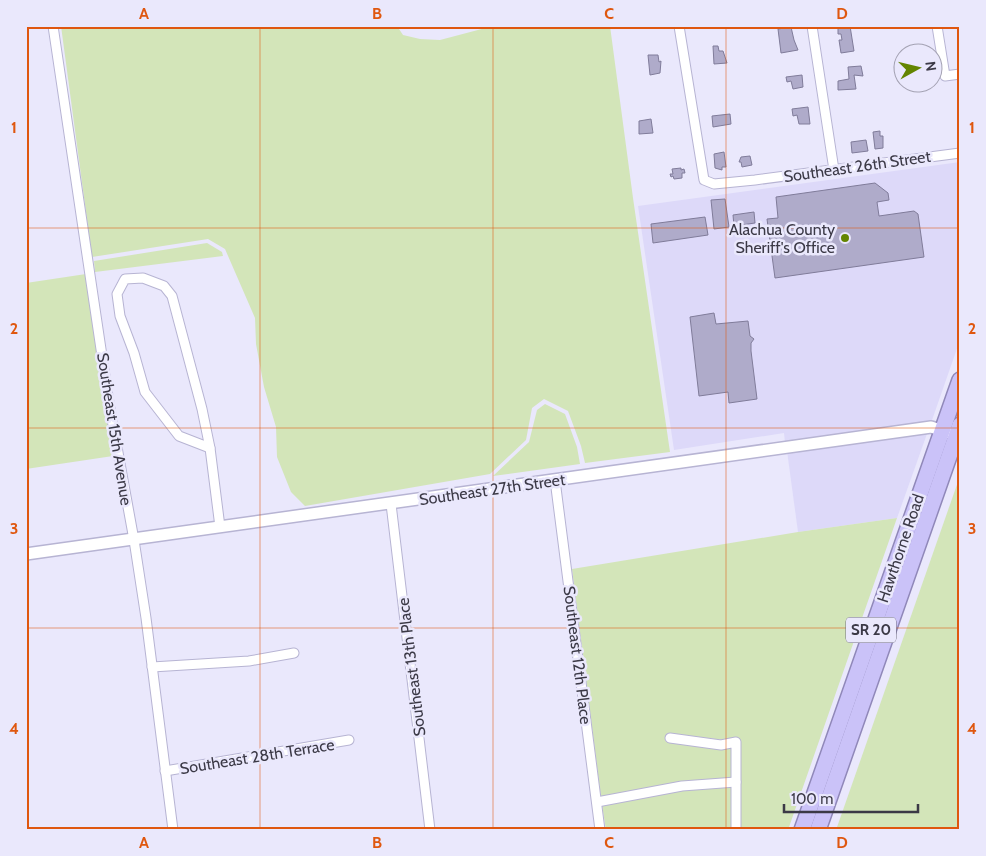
<svg xmlns="http://www.w3.org/2000/svg" width="986" height="856" font-family="Cabin,sans-serif">
	<style>
		.built { fill: #ddd9f9 }
		.green { fill: #d3e5b9 }
		.building { fill: #afabca; stroke: #807c9a }
		.lines { fill: none; stroke-linecap: round; stroke-linejoin: round }
		.minor-casing { stroke: #b7b4d3; stroke-width: 11 }
		.tertiary-casing { stroke: #b7b4d3; stroke-width: 14 }
		.trunk-casing { stroke: #9088b9; stroke-width: 18 }
		.minor { stroke: #fff; stroke-width: 9 }
		.tertiary { stroke: #fff; stroke-width: 11 }
		.trunk { stroke: #cac2f8; stroke-width: 15 }
		.grid { fill: none; stroke: #df570f; stroke-width: 1; stroke-opacity: 0.55 }
		.poi-dot { fill: #638500; stroke: #eae8fc; stroke-width: 2 }
		.labels { text-anchor: middle; stroke-width: 5; stroke-linejoin: round; paint-order: stroke }
		.shield { fill: #eae8fc; stroke: #706e7d; stroke-width: 1 }
		.shield-label { font-size: 15px; font-weight: bold; fill: #3b3946 }
		.street-label { font-size: 16px; fill: #3b3946; stroke: #eae8fc }
		.poi-label { font-size: 16px; fill: #3b3946; stroke: #eae8fc; text-anchor: end }
		.neatline { fill: none; stroke: #df570f; stroke-width: 2 }
		.grid-label { font-size: 16px; text-anchor: middle; font-weight: bold; fill: #df570f }
	</style>
	<rect width="100%" height="100%" fill="#eae8fc"/>
	<g class="built">
		<path d="M960,162v178l-29,83 -146,20 -1,-10 -110,17 -36,-244z"/>
		<path d="M928,431l-31,87 -99,14 -11,-81z"/>
	</g>
	<g class="green">
		<path d="M61,26h336l6,9 17,4 20,1 53,-14h117l23,172 37,254 -85,11 -4,-17 -13,-35 -24,-12 -12,9 -6,32 -36,34 -185,32 -14,-14 -14,-35 -1,-30 -12,-40 -8,-43 -1,-26 -30,-69 -17,-10 -116,18z"/>
		<path d="M207,243l15,9 1,4 -128,16 -1,-11z"/>
		<path d="M86,274l27,182 -87,13v-186z"/>
		<path d="M545,404l20,10 12,33 3,17 -87,12 36,-34 8,-32z"/>
		<path d="M960,476v354h-124z"/>
		<path d="M897,518l-109,312h-48v-88l-73,-9 -2,8 39,6h27v32l-130,19 -29,-229 226,-37z"/>
		<path d="M731,786v44h-125l-4,-25 81,-15z"/>
	</g>
	<g class="building">
		<path d="M850,26l4,25 -13,2 -2,-13h3l-1,-6h-3v-7z"/>
		<path d="M791,27l3,13 4,10 -17,3 -3,-24z"/>
		<path d="M713,46h5l1,5h4l4,12 -13,1z"/>
		<path d="M648,55h10l1,7 2,-1 -1,12 -10,2z"/>
		<path d="M861,66l2,10 -9,-1 2,14 -18,1v-9l11,-2 -1,-12z"/>
		<path d="M802,75l1,12 -10,2 -2,-8 -4,1 -1,-5z"/>
		<path d="M808,107l2,17h-11l-2,-9 -4,1 -1,-7z"/>
		<path d="M730,114l1,10 -18,3 -1,-11z"/>
		<path d="M651,119l2,14 -14,1v-13z"/>
		<path d="M880,131v5h3v12l-8,1 -2,-17z"/>
		<path d="M866,140l2,11 -16,2 -1,-11z"/>
		<path d="M724,152l2,15h-4v3l-7,-2 -1,-14z"/>
		<path d="M750,156l2,9 -10,2 -1,-5h-2l2,-5z"/>
		<path d="M681,168v2l3,-1 1,4h-3v5l-8,1 -1,-3 -2,1 -1,-3h3l-1,-5z"/>
		<path d="M875,183l13,10 1,7 -12,2 2,14 35,-5 4,3 6,43 -149,21 -8,-59 11,-1 -2,-21z"/>
		<path d="M725,199l4,28 -15,2 -3,-29z"/>
		<path d="M754,212l1,11 -21,3 -1,-11z"/>
		<path d="M705,217l3,18 -55,8 -2,-19z"/>
		<path d="M714,313l2,11 32,-3 2,15 4,3 -3,4v8l6,48 -28,4 -1,-11 -29,4 -9,-79z"/>
	</g>
	<g class="lines">
		<g class="minor-casing">
			<g id="minor">
				<path d="M53,26l56,377 25,137 12,78 27,212"/>
				<path d="M679,26l25,154 10,4 41,-4 205,-27"/>
				<path d="M812,26l22,144"/>
				<path d="M937,26l8,50 15,-2"/>
				<path d="M143,278l21,8 8,10 30,113 8,39 -31,-12 -34,-44 -11,-39 -14,-37 -3,-22 8,-15z"/>
				<path d="M210,448l10,79"/>
				<path d="M555,480l45,350"/>
				<path d="M391,504l39,326"/>
				<path d="M152,667l97,-6 45,-8"/>
				<path d="M670,738l51,7 15,-3v88"/>
				<path d="M165,771l184,-31"/>
				<path d="M597,802l85,-16 54,-4"/>
			</g>
		</g>
		<g class="tertiary-casing">
			<path id="tertiary" d="M26,554l905,-127 19,6"/>
		</g>
		<g class="trunk-casing">
			<g id="trunk">
				<path d="M802,830l158,-450"/>
				<path d="M818,830l142,-405"/>
			</g>
		</g>
		<use href="#minor" class="minor"/>
		<use href="#tertiary" class="tertiary"/>
		<use href="#trunk" class="trunk"/>
	</g>
	<path class="grid" d="M260,26v804M493,26v804M726,26v804M26,228h934M26,428h934M26,628h934"/>
	<circle class="poi-dot" cx="845" cy="238" r="5"/>
	<g class="labels">
		<rect class="shield" x="846" y="617.5" width="50" height="25" rx="4"/>
		<g class="shield-label">
			<text x="871" y="635">SR 20</text>
		</g>
		<g class="street-label">
			<text transform="translate(857 166) rotate(-8)" y="6">Southeast 26th Street</text>
			<text transform="translate(115 429) rotate(81)" y="6">Southeast 15th Avenue</text>
			<text transform="translate(492 489) rotate(-8)" y="6">Southeast 27th Street</text>
			<text transform="translate(900 548) rotate(-71)" y="6">Hawthorne Road</text>
			<text transform="translate(578 655) rotate(83)" y="6">Southeast 12th Place</text>
			<text transform="translate(411 667) rotate(-97)" y="6">Southeast 13th Place</text>
			<text transform="translate(257 756) rotate(-9)" y="6">Southeast 28th Terrace</text>
		</g>
		<g class="poi-label">
			<text x="835" y="235">Alachua County<tspan x="835" dy="18">Sheriff's Office</tspan></text>
		</g>
	</g>
	<rect width="986" height="856" fill="none" stroke="#eae8fc" stroke-width="55"/>
	<g transform="translate(918 68) rotate(82)"><circle r="24" fill="#eae8fc" stroke="#a4a2b3"/>
	<path d="M0-4L9 19L0 12L-9 19Z" fill="#638500"/>
	<text y="-8" font-size="14" font-weight="bold" text-anchor="middle" fill="#3b3946">N</text>
	</g>
	<path d="M784 804v8h134v-8" fill="none" stroke="#3b3946" stroke-width="2.5"/>
	<text x="791" y="804" font-size="15" fill="#3b3946" stroke="#eae8fc" stroke-width="4" paint-order="stroke">100 m</text>
	<rect x="28" y="28" width="930" height="800" class="neatline"/>
	<g class="grid-label">
		<text x="144" y="19">A</text>
		<text x="377" y="19">B</text>
		<text x="609" y="19">C</text>
		<text x="842" y="19">D</text>
		<text x="14" y="133">1</text>
		<text x="972" y="133">1</text>
		<text x="14" y="334">2</text>
		<text x="972" y="334">2</text>
		<text x="14" y="534">3</text>
		<text x="972" y="534">3</text>
		<text x="14" y="734">4</text>
		<text x="972" y="734">4</text>
		<text x="144" y="848">A</text>
		<text x="377" y="848">B</text>
		<text x="609" y="848">C</text>
		<text x="842" y="848">D</text>
	</g>
</svg>
